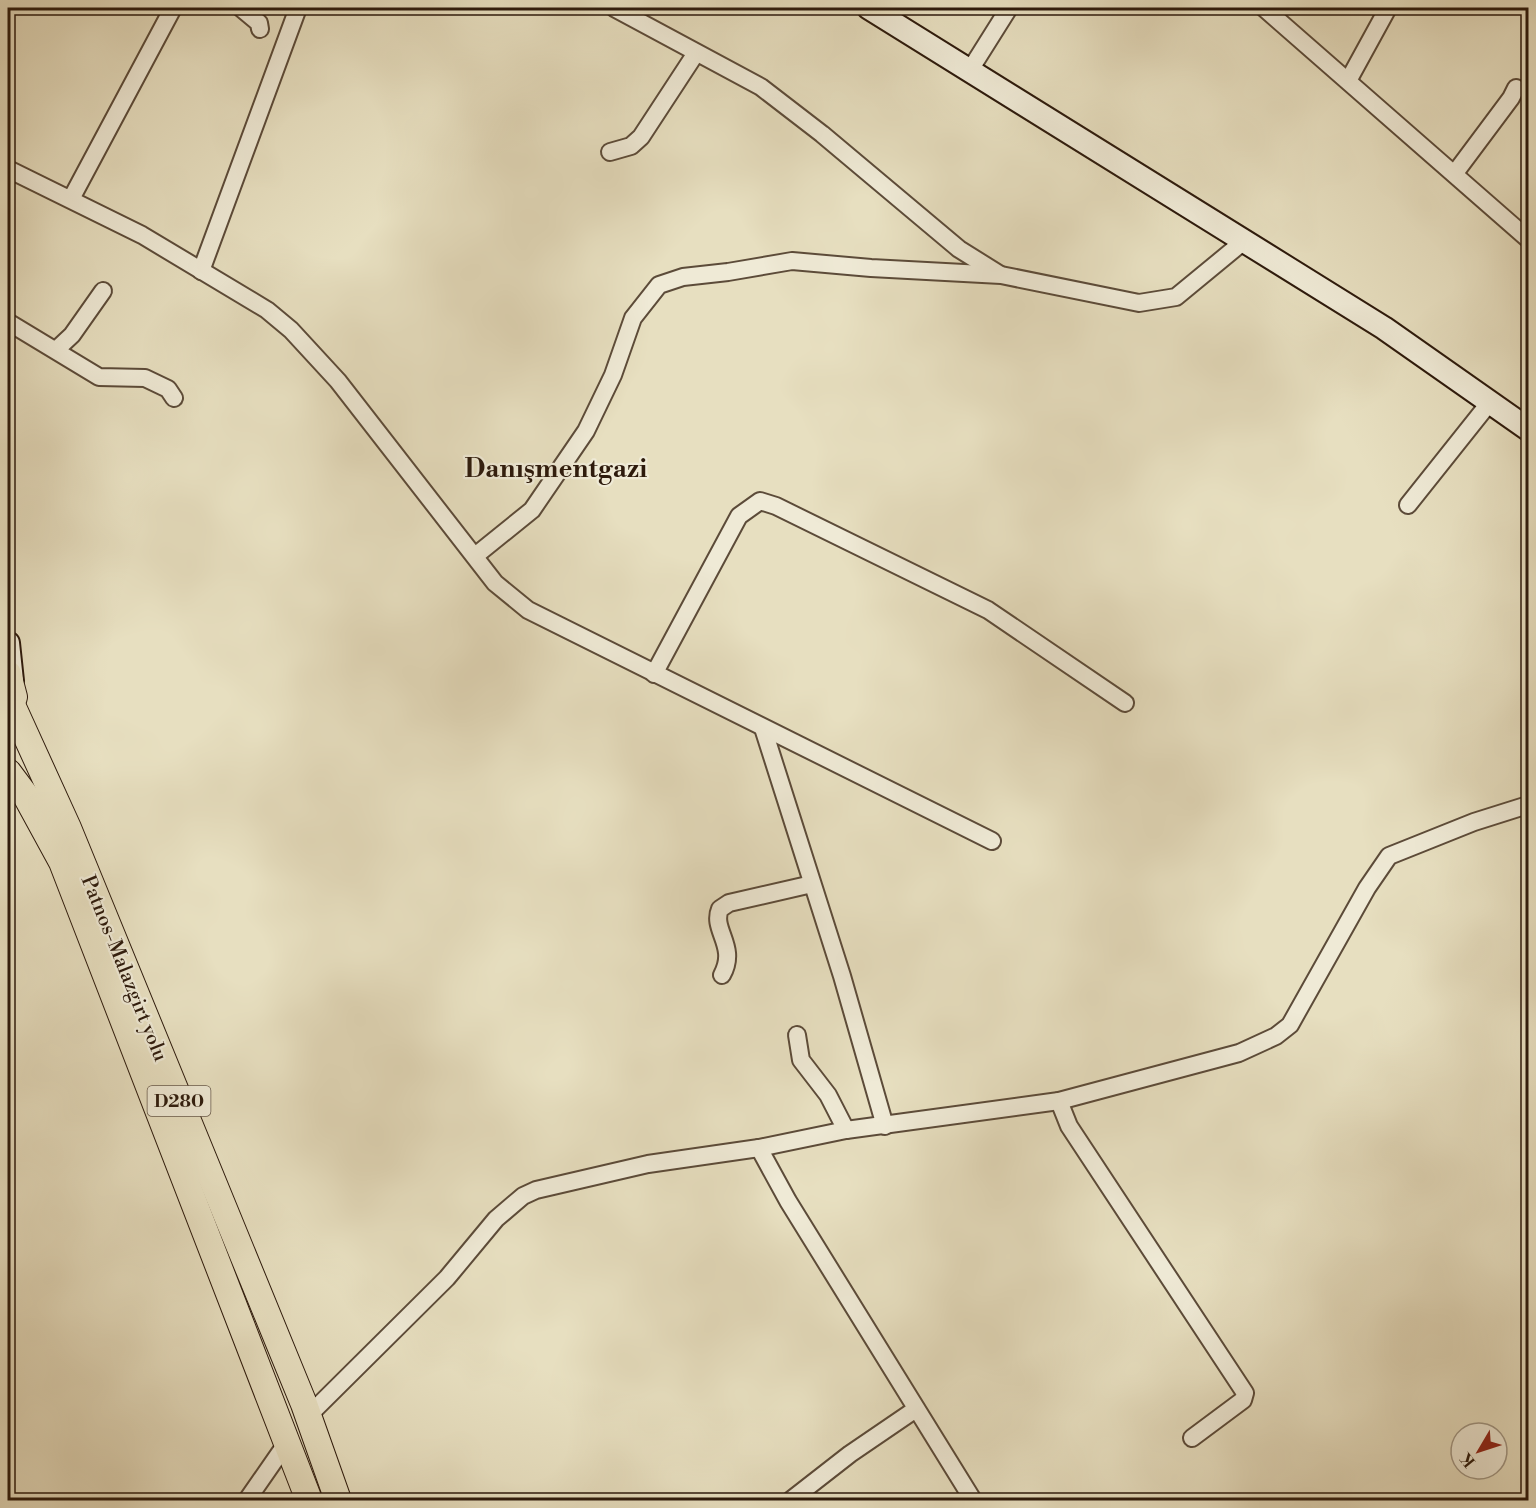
<svg xmlns="http://www.w3.org/2000/svg" width="1536" height="1508" font-family="'Libre Bodoni',serif">
	<style>
		.lines { fill: none; stroke-linecap: round; stroke-linejoin: round }
		.street-casing { stroke: #5c4b39; stroke-width: 20 }
		.secondary-casing { stroke: #2d1a0c; stroke-width: 26 }
		.primary-casing { stroke: #2d1a0c; stroke-width: 28 }
		.street { stroke: #efead6; stroke-width: 16 }
		.secondary { stroke: #efead6; stroke-width: 22 }
		.primary { stroke: #e7dfc0; stroke-width: 26 }
		.labels { text-anchor: middle; stroke-width: 4.5; stroke-linejoin: round; paint-order: stroke }
		.shield { fill: #efead6; stroke: #675849; stroke-width: 1.5 }
		.shield-label { font-size: 18px; font-weight: bold; fill: #2d1a0c }
		.street-label { font-size: 20px; fill: #2d1a0c; stroke: #efead6 }
		.district-label { font-size: 26px; font-weight: bold; fill: #2d1a0c; stroke: #efead6 }
	</style>
	<rect width="100%" height="100%" fill="#e7dfc0"/>
	<filter id="stains"><feTurbulence type="fractalNoise" baseFrequency=".00333" numOctaves="4"/><feColorMatrix values="0 0 0 0 .2 0 0 0 0 .09 0 0 0 0 .02 0 0 0 .5 -.17"/></filter>
	<radialGradient id="worn" r=".72"><stop offset=".6" stop-color="#630" stop-opacity="0"/><stop offset="1" stop-color="#630" stop-opacity=".3"/></radialGradient>
	<g class="lines">
		<g class="street-casing">
			<g id="street">
				<path d="M241,8l18,15 1,6"/>
				<path d="M614,8l147,79 61,47 137,115 40,25"/>
				<path d="M1264,8l264,231"/>
				<path d="M970,70l39,-62"/>
				<path d="M1348,81l40,-73"/>
				<path d="M610,152l21,-6 10,-9 55,-84"/>
				<path d="M8,169l134,66 125,75 24,20 47,51 157,202 33,27 464,231"/>
				<path d="M1455,173l56,-75 5,-10"/>
				<path d="M71,199l102,-191"/>
				<path d="M201,271l97,-263"/>
				<path d="M8,322l91,55 46,1 23,11 6,9"/>
				<path d="M56,350l16,-15 31,-44"/>
				<path d="M1408,505l82,-103"/>
				<path d="M475,556l57,-46 54,-79 27,-56 20,-57 26,-33 24,-8 45,-5 64,-11 79,7 130,7 138,28 37,-6 68,-56"/>
				<path d="M654,674l85,-158 21,-15 16,5 212,104 137,93"/>
				<path d="M763,728l79,248 43,150"/>
				<path d="M722,975c16,-29 -11,-45 -2,-66l9,-6 83,-19"/>
				<path d="M797,1035l4,25 27,35 18,35"/>
				<path d="M1059,1101l10,25 176,267 -2,7 -51,38"/>
				<path d="M759,1148l29,53 185,299"/>
				<path d="M308,1416l139,-138 49,-59 27,-23 13,-6 112,-26 111,-16 87,-18 213,-29 180,-48 37,-17 14,-11 77,-137 22,-32 85,-34 54,-17"/>
				<path d="M247,1500l41,-59"/>
				<path d="M791,1500l59,-46 66,-45"/>
			</g>
		</g>
		<g class="secondary-casing">
			<g id="secondary">
				<path d="M869,8l515,320 144,101"/>
				<path d="M8,643l4,38"/>
			</g>
		</g>
		<g class="primary-casing">
			<g id="primary">
				<path d="M8,674l6,23 -6,16"/>
				<path d="M12,705l56,123 236,576 34,96"/>
				<path d="M8,772l18,24 36,66 247,638"/>
			</g>
		</g>
		<use href="#street" class="street"/>
		<use href="#secondary" class="secondary"/>
		<use href="#primary" class="primary"/>
	</g>
	<g class="labels">
		<rect class="shield" x="147.5" y="1086" width="63" height="30" rx="4.5"/>
		<g class="shield-label">
			<text x="179" y="1107">D280</text>
		</g>
		<g class="street-label">
			<text transform="translate(125 968) rotate(68)" y="7">Patnos-Malazgirt yolu</text>
		</g>
		<g class="district-label">
			<text x="556" y="477">Danışmentgazi</text>
		</g>
	</g>
	<rect width="1536" height="1508" fill="none" stroke="#e7dfc0" stroke-width="30"/>
	<rect x="9" y="9" width="1518" height="1490" fill="none" stroke="#2d1a0c" stroke-width="3"/>
	<rect x="15" y="15" width="1506" height="1478" fill="none" stroke="#2d1a0c" stroke-width="1.5"/>
	<g transform="translate(1479 1451) rotate(231)"><circle r="28" fill="#efead6" stroke="#a19785" stroke-width="1.5"/>
	<path d="M0-4.5L10 22L0 15L-10 22Z" fill="#8f2418"/>
	<text y="-9" font-size="16" font-weight="bold" text-anchor="middle" fill="#2d1a0c">K</text>
	</g>
	<rect width="100%" height="100%" filter="url(#stains)"/>
	<rect width="100%" height="100%" fill="url(#worn)"/>
</svg>
